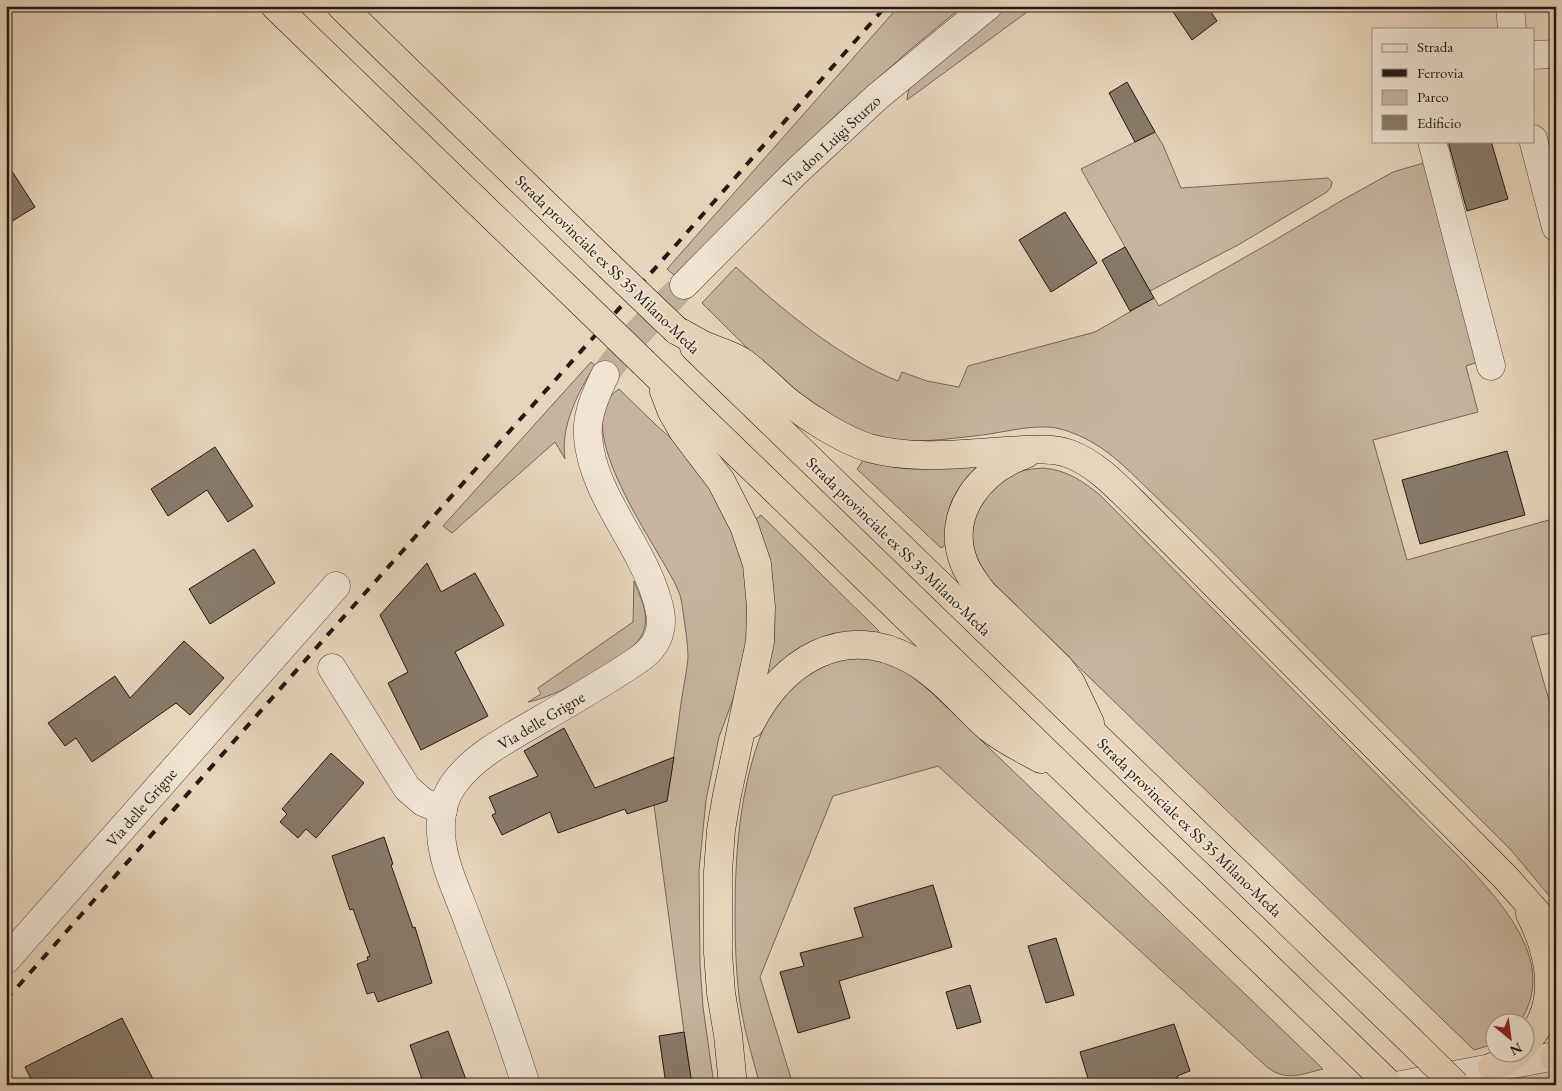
<svg xmlns="http://www.w3.org/2000/svg" width="1562" height="1091" font-family="'EB Garamond',serif">
	<style>
		.green { fill: #c6b49e; stroke: #756658 }
		.building { fill: #897a6a; stroke: #241913 }
		.lines { fill: none; stroke-linecap: round; stroke-linejoin: round }
		.minor-tunnel { stroke: #c0af99; stroke-width: 28; stroke-dasharray: 28 14; stroke-linecap: butt }
		.minor-casing { stroke: #55483d; stroke-width: 29 }
		.highway-casing { stroke: #241913; stroke-width: 29 }
		.minor { stroke: #efe3d2; stroke-width: 28 }
		.highway { stroke: #e7d4ba; stroke-width: 28 }
		.rail { stroke: #241913; stroke-width: 4; stroke-dasharray: 9 9; stroke-linecap: butt }
		.highway-bridge-casing { stroke: #241913; stroke-width: 29; stroke-linecap: butt }
		.highway-bridge { stroke: #e7d4ba; stroke-width: 28 }
		.labels { text-anchor: middle; stroke-width: 4; stroke-linejoin: round; paint-order: stroke }
		.street-label { font-size: 16px; fill: #241913; stroke: #efe3d2 }
	</style>
	<rect width="100%" height="100%" fill="#e7d4ba"/>
	<filter id="stains"><feTurbulence type="fractalNoise" baseFrequency=".004" numOctaves="4"/><feColorMatrix values="0 0 0 0 .2 0 0 0 0 .09 0 0 0 0 .02 0 0 0 .5 -.17"/></filter>
	<radialGradient id="worn" r=".72"><stop offset=".6" stop-color="#630" stop-opacity="0"/><stop offset="1" stop-color="#630" stop-opacity=".3"/></radialGradient>
	<g class="green">
		<path d="M899,6h64l-52,43 -77,68 -160,158 -7,-6z"/>
		<path d="M1006,6h36l-15,6 -120,88 1,-8 4,-8z"/>
		<path d="M1155,132l8,13 18,43 147,-10 4,4 -1,5 -4,5 -89,53 -88,46 -69,-122z"/>
		<path d="M1427,162l54,199 -15,5 12,46 -105,28 34,120 149,-42v114l-25,5 25,88v179l-45,-54c-90,-90 -181,-179 -270,-269 -29,-30 -59,-59 -88,-87 -20,-19 -39,-40 -63,-53 -13,-7 -30,-14 -44,-14 -22,-1 -49,7 -72,9 -27,3 -55,7 -82,4 -69,-9 -142,-90 -190,-137l34,-36c44,41 105,92 162,114l4,-9 25,9 32,6 9,-21 127,-34 59,-34 5,8 111,-63 69,-41 54,-30z"/>
		<path d="M591,362l4,3c-17,27 -35,62 -30,94l-10,-17 -103,91 -9,-7z"/>
		<path d="M619,389l37,36 18,16 25,30 21,33 17,37 10,40 3,38 -4,35 -11,40 -16,43 -13,63 -7,70 1,94 3,43 11,78 -22,-1 -8,-52 -30,-227 13,-4c5,-33 10,-66 14,-98 2,-15 6,-31 7,-46 0,-14 -3,-31 -5,-45 -1,-7 -2,-16 -5,-22 -17,-40 -114,-166 -59,-201z"/>
		<path d="M864,459l113,3 2,5c-26,24 -36,42 -32,77l-6,4 -84,-79z"/>
		<path d="M1043,468c24,2 40,13 58,28l361,364c39,42 98,104 57,163l-25,1v20l-20,6 -480,-465c-9,-11 -17,-24 -20,-37 -7,-29 11,-58 35,-72 10,-6 23,-7 34,-8z"/>
		<path d="M761,515l118,116 -4,4 -103,38 -5,-4c2,-10 6,-20 7,-30 4,-42 -8,-79 -19,-119z"/>
		<path d="M634,581c5,13 14,30 11,45 -1,6 -4,12 -9,17 -17,19 -82,55 -108,59l13,-8 -3,-6 95,-66z"/>
		<path d="M861,657l34,8 15,10 21,17 392,377c-21,5 -37,13 -56,-2l-329,-301 -105,30 -73,181 33,108h-33c-8,-29 -17,-59 -21,-89 -3,-26 -4,-53 -4,-80 0,-58 4,-120 24,-176 4,-11 9,-24 16,-34 16,-21 41,-41 67,-47 6,-2 13,-2 19,-2z"/>
	</g>
	<g class="building">
		<path d="M1169,6h38l10,15 -25,19z"/>
		<path d="M1127,82l28,50 -20,10 -26,-49z"/>
		<path d="M1448,141h43l17,58 -41,12z"/>
		<path d="M6,162l29,45 -29,18z"/>
		<path d="M1065,212l32,51 -46,29 -32,-52z"/>
		<path d="M1125,247l29,51 -24,13 -28,-51z"/>
		<path d="M215,447l38,59 -25,16 -21,-32 -39,26 -17,-27z"/>
		<path d="M1507,451l18,64 -105,29 -18,-64z"/>
		<path d="M254,549l21,34 -65,41 -21,-35z"/>
		<path d="M427,563l14,29 34,-19 29,52 -49,27 33,64 -67,34 -33,-67 20,-11 -28,-57z"/>
		<path d="M184,641l40,37 -34,37 -14,-12 -84,59 -16,-24 -11,8 -17,-23 67,-47 15,22z"/>
		<path d="M564,728l31,60 79,-31 -7,44 -40,13 -2,-5 -67,24 -8,-21 -48,23 -10,-20 4,-2 -7,-16 49,-21 -14,-25z"/>
		<path d="M331,753l33,30 -48,55 -10,-9 -8,9 -18,-16 7,-8 -5,-5z"/>
		<path d="M384,837l9,27 -2,1 22,63 2,-1 17,56 -54,19 -4,-10 -7,2 -10,-30 11,-4 -1,-3 3,-1 -17,-47 -3,1 -18,-54z"/>
		<path d="M933,885l19,62 -113,34 11,37 -52,15 -18,-61 24,-6 -4,-13 63,-16 -9,-29z"/>
		<path d="M1056,938l18,57 -28,8 -18,-57z"/>
		<path d="M970,985l11,37 -24,7 -11,-37z"/>
		<path d="M122,1018l34,67h-122l-9,-18z"/>
		<path d="M1174,1024l16,47 -13,5 1,2 -23,7h-65l-10,-33z"/>
		<path d="M448,1031l20,54h-44l-14,-40z"/>
		<path d="M684,1032l8,53h-26l-7,-49z"/>
	</g>
	<g class="lines">
		<path class="minor-tunnel" d="M605,375c22,-34 51,-61 79,-90"/>
		<g class="minor-casing">
			<g id="minor">
				<path d="M1510,6l2,23"/>
				<path d="M1533,55l23,-1"/>
				<path d="M1533,139l23,88"/>
				<path d="M1432,141l59,225"/>
				<path d="M684,285l113,-114 80,-74 111,-91"/>
				<path d="M332,668l75,120 16,14 20,8"/>
				<path d="M6,960l330,-374"/>
				<path d="M526,1085c-17,-54 -37,-108 -57,-161 -10,-29 -26,-58 -28,-90 -1,-18 3,-38 15,-53 21,-27 53,-43 82,-60 33,-19 65,-38 97,-59 12,-8 22,-17 25,-32 3,-12 -1,-25 -5,-37 -17,-52 -63,-101 -67,-156 -2,-22 8,-43 17,-62"/>
				<path d="M1401,1085l155,-29"/>
			</g>
		</g>
		<g class="highway-casing">
			<g id="highway">
				<path d="M275,6l303,293"/>
				<path d="M341,6l268,260"/>
				<path d="M676,330c9,5 18,10 27,15 12,5 26,9 38,16 17,12 31,27 46,40 22,17 56,39 82,47 43,12 93,6 137,3 20,-1 45,-4 64,3 29,11 52,38 74,59l362,365 50,56"/>
				<path d="M694,347l714,691"/>
				<path d="M644,363l746,722"/>
				<path d="M664,391l8,21 11,19 38,50 23,45 13,38 4,43 -1,35 -33,153 -6,35 -3,42v81l3,40 7,42 5,50"/>
				<path d="M1026,454c-46,16 -81,60 -62,109 4,11 12,21 19,30l76,74 12,16 19,40"/>
				<path d="M750,724c32,-62 93,-103 162,-64 30,17 51,45 77,68 16,13 34,21 52,31"/>
				<path d="M1524,1045c7,-8 14,-17 18,-26 15,-33 4,-74 -12,-105"/>
				<path d="M1554,1057l2,-1"/>
				<path d="M1492,1067l14,-6 11,-7"/>
			</g>
		</g>
		<use href="#minor" class="minor"/>
		<use href="#highway" class="highway"/>
		<path class="rail" d="M6,1000l326,-370 351,-393 203,-231"/>
		<g class="highway-bridge-casing">
			<g id="highway-bridge">
				<path d="M609,266l67,64"/>
				<path d="M578,299l66,64"/>
				<path d="M1408,1038l48,47"/>
			</g>
		</g>
		<use href="#highway-bridge" class="highway-bridge"/>
	</g>
	<g class="labels">
		<g class="street-label">
			<text transform="translate(831 141) rotate(-43)" y="6">Via don Luigi Sturzo</text>
			<text transform="translate(608 264) rotate(44)" y="6">Strada provinciale ex SS 35 Milano-Meda</text>
			<text transform="translate(899 546) rotate(44)" y="6">Strada provinciale ex SS 35 Milano-Meda</text>
			<text transform="translate(541 720) rotate(-31)" y="6">Via delle Grigne</text>
			<text transform="translate(141 807) rotate(-49)" y="6">Via delle Grigne</text>
			<text transform="translate(1190 827) rotate(44)" y="6">Strada provinciale ex SS 35 Milano-Meda</text>
		</g>
	</g>
	<rect width="1562" height="1091" fill="none" stroke="#e7d4ba" stroke-width="25"/>
	<rect x="8" y="8" width="1547" height="1076" fill="none" stroke="#241913" stroke-width="2.5"/>
	<rect x="12" y="12" width="1537" height="1066" fill="none" stroke="#241913"/>
	<rect x="1372" y="28" width="162" height="115" fill="#efe3d2" stroke="#9e9286"/>
	<rect x="1382" y="44" width="25" height="8" fill="#efe3d2" stroke="#9e9286"/>
	<text x="1417" y="52" font-size="15" fill="#241913">Strada</text>
	<rect x="1382" y="69" width="25" height="8" fill="#241913" stroke="#9e9286"/>
	<text x="1417" y="78" font-size="15" fill="#241913">Ferrovia</text>
	<rect x="1382" y="90" width="25" height="15" fill="#c6b49e" stroke="#9e9286"/>
	<text x="1417" y="102" font-size="15" fill="#241913">Parco</text>
	<rect x="1382" y="115" width="25" height="15" fill="#897a6a" stroke="#9e9286"/>
	<text x="1417" y="128" font-size="15" fill="#241913">Edificio</text>
	<g transform="translate(1510 1038) rotate(151)"><circle r="24" fill="#efe3d2" stroke="#9e9286"/>
	<path d="M0-4L9 19L0 12L-9 19Z" fill="#8f2418"/>
	<text y="-8" font-size="14" font-weight="bold" text-anchor="middle" fill="#241913">N</text>
	</g>
	<rect width="100%" height="100%" filter="url(#stains)"/>
	<rect width="100%" height="100%" fill="url(#worn)"/>
</svg>
